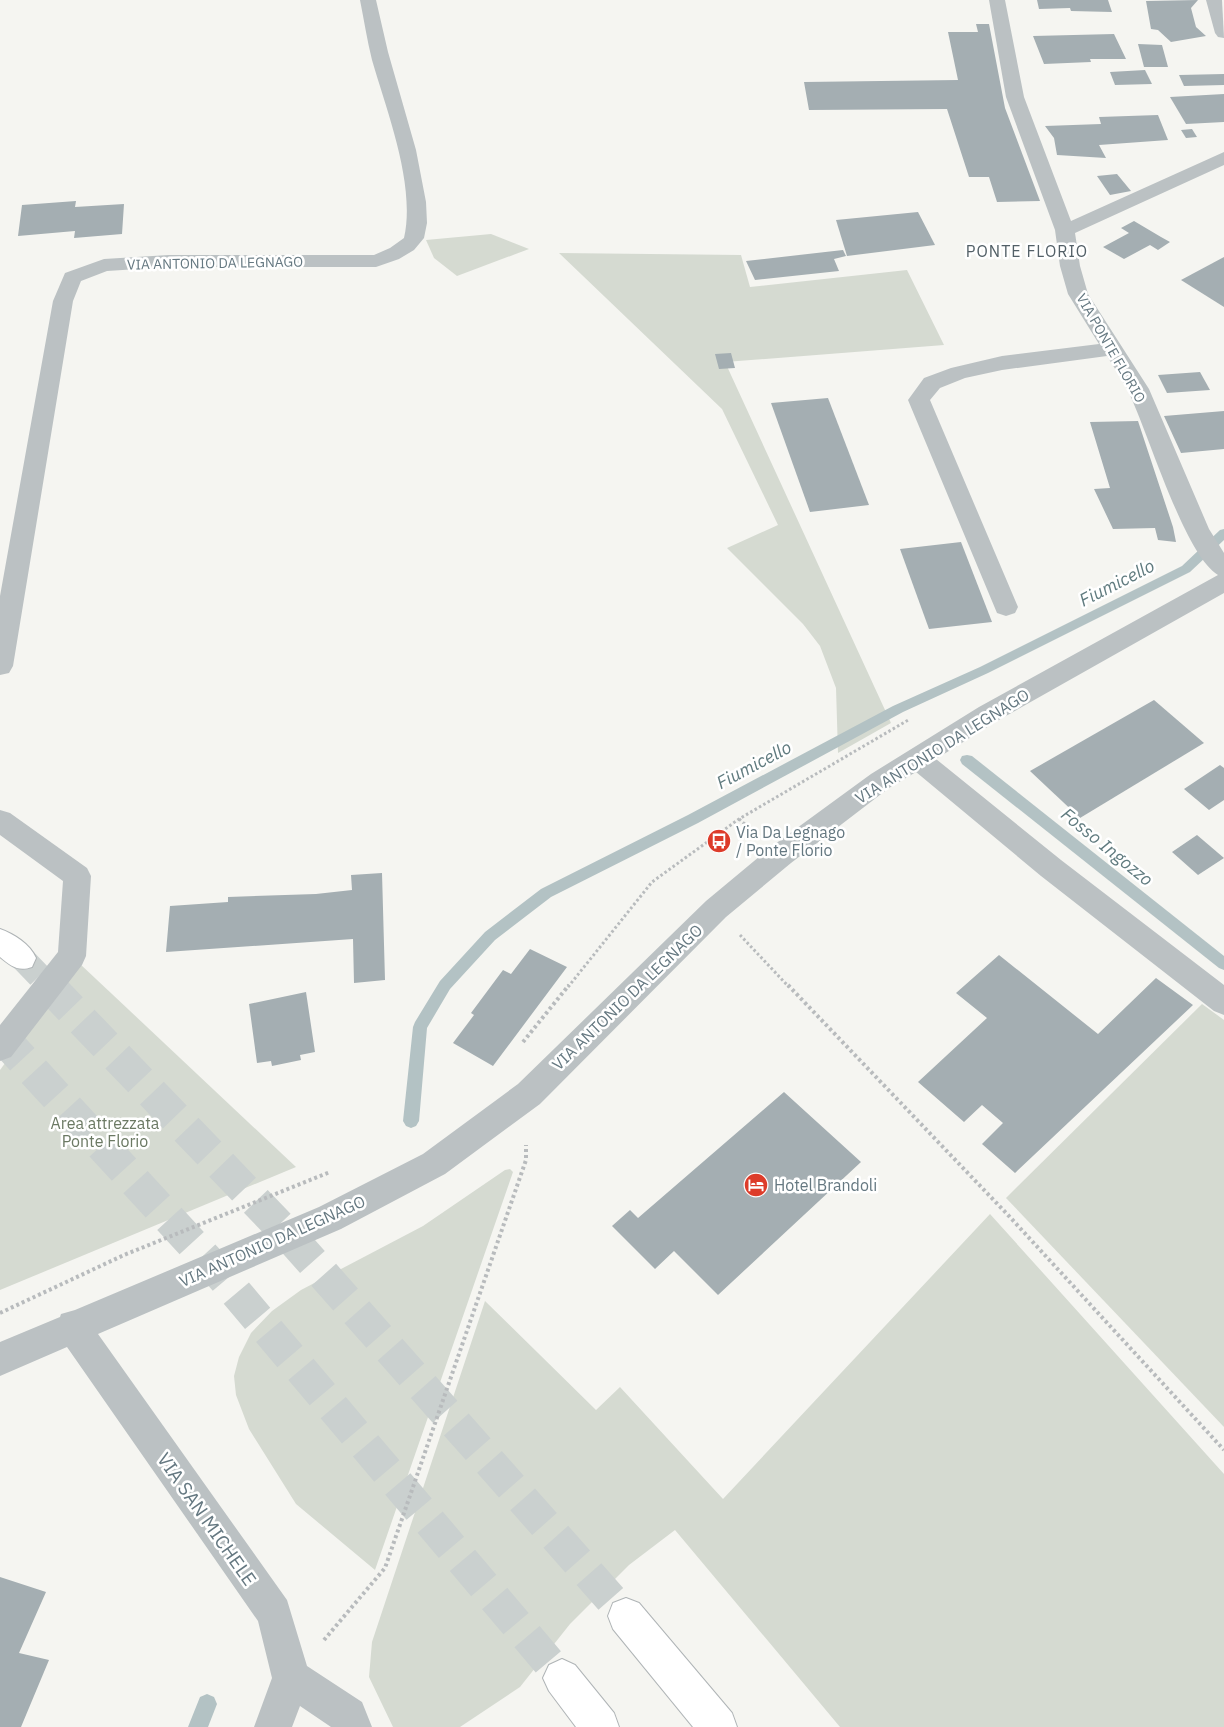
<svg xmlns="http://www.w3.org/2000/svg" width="1224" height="1727" font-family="'IBM Plex Sans',sans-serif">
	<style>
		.green { fill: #d5dad1 }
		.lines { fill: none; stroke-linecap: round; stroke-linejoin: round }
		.stream { fill: #b3c2c4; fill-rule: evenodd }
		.building { fill: #a4aeb2 }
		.highway-tunnel-far1 { stroke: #cad0cf; stroke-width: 25; stroke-dasharray: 25 12; stroke-linecap: butt }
		.highway-tunnel { stroke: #cad0cf; stroke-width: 33; stroke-dasharray: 33 17; stroke-linecap: butt }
		.highway-casing { stroke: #afb4b6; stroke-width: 2 }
		.path-far1 { stroke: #b8bbbd; stroke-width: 3; stroke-dasharray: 2.5 2.5; stroke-linecap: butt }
		.path { stroke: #b8bbbd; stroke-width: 4; stroke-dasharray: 3 3; stroke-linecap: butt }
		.minor { fill: #bbc1c3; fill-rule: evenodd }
		.highway { fill: #fff; fill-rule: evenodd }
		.labels { text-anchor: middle; stroke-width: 5; stroke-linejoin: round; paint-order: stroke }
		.far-street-label { font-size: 14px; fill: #657881; stroke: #fff }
		.far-quarter-label { font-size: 16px; letter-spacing: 1px; fill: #536067; stroke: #fff }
		.street-label { font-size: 16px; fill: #657881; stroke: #fff }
		.poi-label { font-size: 16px; fill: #657881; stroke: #fff; text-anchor: start }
		.park-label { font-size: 16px; fill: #6b7963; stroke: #fff }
		.water-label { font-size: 18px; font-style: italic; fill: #607b7f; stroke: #fff }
		.near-street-label { font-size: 19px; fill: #657881; stroke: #fff }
	</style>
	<rect width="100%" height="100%" fill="#f5f5f1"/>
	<g class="green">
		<path d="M491,234l38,15 -72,27 -23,-18 -8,-18z"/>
		<path d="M559,253l182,2 9,32 157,-17 37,75 -219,17 166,361 -53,30 -2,-65 -16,-42 -17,-22 -76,-76 51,-23 -56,-116z"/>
		<path d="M79,963l217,204 -296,123v-220z"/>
		<path d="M1202,1004l22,16v407l-218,-229z"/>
		<path d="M510,1169l3,3 -138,398 -79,-66 -47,-75 -13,-34 -2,-19 5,-19 12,-24 21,-22 29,-21 122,-64 82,-56z"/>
		<path d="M990,1214l234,260v253h-384l-165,-197 -46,35 -59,59 -50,63 -60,40h-67l-24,-50 3,-35 113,-341 111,109 24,-23 103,112z"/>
	</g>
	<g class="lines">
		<g class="stream">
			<path d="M1224,529v11l-34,32 -202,101 -85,39 -205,111 -147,74 -56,43 -45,49 -23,39 -8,93 -3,5 -5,2 -5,-2 -3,-5 10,-94 2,-5 25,-41 45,-49 56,-43 147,-74 205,-109 87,-39 202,-101 38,-36z"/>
			<path d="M967,755l5,1 252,200v14l-5,-2 -257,-204 -2,-4 2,-4z"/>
			<path d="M207,1694l7,3 3,7 -9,23h-20l12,-30z"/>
		</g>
	</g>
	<g class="building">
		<path d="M1037,0h71l4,12 -41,-1 -1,-3 -31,1z"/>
		<path d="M1198,0l-7,8 5,19 10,9 -35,6 -13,-12 -7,-1 -5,-28z"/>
		<path d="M976,24h13l16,84 35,93 -43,1 -8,-25h-20l-22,-68 -138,1 -5,-28 154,-2 -10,-48h30z"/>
		<path d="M1114,34l12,25h-36l1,3 -47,2 -11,-28z"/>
		<path d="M1138,44l24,1 6,22h-24z"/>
		<path d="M1145,70l7,14 -37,1 -5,-13z"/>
		<path d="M1224,74v11l-40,1 -5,-11z"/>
		<path d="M1224,94v28l-38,2 -16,-27z"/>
		<path d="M1158,115l10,25 -69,5 7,13 -49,-3 -3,-17 -9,-12 56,-2 -2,-7z"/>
		<path d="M1192,129l5,8 -11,1 -5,-8z"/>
		<path d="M1117,174l14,17 -21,4 -13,-19z"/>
		<path d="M76,201l-1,6 49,-3 -2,30 -48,4 1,-7 -57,5 4,-31z"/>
		<path d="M918,212l17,33 -88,11 -11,-36z"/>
		<path d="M1134,221l27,16 9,5 -12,8 -8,-5 -26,14 -21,-12 26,-14 -8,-5z"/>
		<path d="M843,250l3,6 -12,3 5,12 -84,9 -9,-19z"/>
		<path d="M1224,257v50l-43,-27z"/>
		<path d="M731,353l4,15 -16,1 -4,-15z"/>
		<path d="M1200,372l10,18 -43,3 -9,-18z"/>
		<path d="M828,398l41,107 -59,7 -39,-109z"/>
		<path d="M1224,411v38l-43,4 -17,-37z"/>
		<path d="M1138,421l35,106 3,15 -18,-2 -3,-12 -42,1 -19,-40 16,-1 -20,-66z"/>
		<path d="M961,542l31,80 -63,7 -29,-80z"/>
		<path d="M1154,700l50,43 -124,75 -50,-47z"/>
		<path d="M1220,765l4,3v32l-15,10 -25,-21z"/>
		<path d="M1197,835l27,23 -26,17 -26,-23z"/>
		<path d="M382,873l3,107 -31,3 -1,-44 -187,13 4,-46 58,-4v-5l88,-3 36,-4 -1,-15z"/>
		<path d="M530,949l37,18 -74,99 -40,-23 21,-28 -3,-2 32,-43 8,4z"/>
		<path d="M999,955l99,79 58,-56 37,27 -178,168 -33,-29 21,-21 -21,-18 -18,17 -46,-40 69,-64 -31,-25z"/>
		<path d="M306,992l9,60 -15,3 1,5 -29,6 -1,-5 -14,2 -8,-59z"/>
		<path d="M784,1092l77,70 -143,133 -44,-44 -19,18 -43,-43 18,-16 8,8z"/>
		<path d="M0,1577l46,15 -27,61 30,7 -28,67h-21z"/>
	</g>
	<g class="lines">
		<path class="highway-tunnel-far1" d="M22,958l28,29"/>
		<g class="highway-tunnel">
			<path d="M48,985l244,254 334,377"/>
			<path d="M0,1035l221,240 341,403"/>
		</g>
		<g class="highway-casing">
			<g id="highway">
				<path d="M0,929c14,5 30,15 36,29l-4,9c-14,5 -21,-1 -32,-10z"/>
				<path d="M626,1598l13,5 93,110 5,14h-44l-80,-98 -5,-13 5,-13z"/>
				<path d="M562,1659l13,6 39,48 5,14h-43l-27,-36 -6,-13 6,-13z"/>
			</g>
		</g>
		<g class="path-far1">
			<path d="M739,819l15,13"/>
			<path d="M740,935l49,52"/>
			<path d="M568,987l84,-105 87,-63 171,-100"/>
		</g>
		<g class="path">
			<path d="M788,985l220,230 216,235"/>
			<path d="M523,1042l46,-57"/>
			<path d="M0,1313l124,-58 206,-83"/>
			<path d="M324,1640l61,-72 141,-408v-15"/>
		</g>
		<g class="minor">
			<path d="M360,0h16l12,52 28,98 10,52 1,21 -3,15 -10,12 -15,9 -23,8h-207l-62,4 -26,10 -8,20 -60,365 -4,7 -9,2v-79l53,-295 12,-28 39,-14 65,-4h205l16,-7 14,-10c12,-53 -17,-126 -32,-178 -5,-20 -8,-40 -12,-60z"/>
			<path d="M989,0h16l19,97 47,124 153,-69v13l-149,68 5,33 8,28 61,95 60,140 15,24v40l-227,128 -61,38 125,101 163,125v30l-10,-4 -173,-135 -125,-104 -27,16 -98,75 -65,54 -186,187 -95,70 -104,55 -243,105 189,266 20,66 55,36 10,25h-41l-31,-21 -8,21h-38l18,-49 -14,-57 -191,-274 -67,29v-34l60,-25 1,-3 14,-4 244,-103 104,-53 95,-70 188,-183 65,-54 100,-73 108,-67 239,-132c-35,-22 -70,-145 -91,-186 -6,-11 -13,-22 -20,-33l-105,14 -37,8 -25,10 -10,12 88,207 -3,6 -9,3 -9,-3 -89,-213 16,-22 27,-10 51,-12 97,-12 -31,-50 -8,-28 -5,-36 -49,-133z"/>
			<path d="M1206,0h16l2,38 -6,-1 -3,-4z"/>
			<path d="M0,810l10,3 77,55 4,8 -5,80 -4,9 -71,92 -11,4v-36l58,-73 5,-71 -63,-46z"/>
		</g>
		<use href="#highway" class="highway"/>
	</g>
	<defs>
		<g id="bus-disc" transform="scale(1.25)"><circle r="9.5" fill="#dd3c2a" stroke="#fff"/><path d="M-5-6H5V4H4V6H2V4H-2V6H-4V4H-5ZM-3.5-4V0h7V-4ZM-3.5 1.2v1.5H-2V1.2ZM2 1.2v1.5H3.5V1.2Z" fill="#fff"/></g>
		<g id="hotel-disc" transform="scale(1.25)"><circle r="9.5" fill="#dd3c2a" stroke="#fff"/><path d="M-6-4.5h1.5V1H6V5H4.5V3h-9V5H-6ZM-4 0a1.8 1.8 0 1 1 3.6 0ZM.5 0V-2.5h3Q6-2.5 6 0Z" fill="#fff"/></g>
	</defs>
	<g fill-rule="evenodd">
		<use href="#bus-disc" x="719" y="841"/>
		<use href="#hotel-disc" x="756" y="1185"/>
	</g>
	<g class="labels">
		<g class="far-street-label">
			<text transform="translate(215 263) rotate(-1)" y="5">VIA ANTONIO DA LEGNAGO</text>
			<text transform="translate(1111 348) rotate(60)" y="5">VIA PONTE FLORIO</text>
		</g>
		<g class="far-quarter-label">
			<text x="1027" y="257">PONTE FLORIO</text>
		</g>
		<g class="street-label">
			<text transform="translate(942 746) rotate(-32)" y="6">VIA ANTONIO DA LEGNAGO</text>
			<text transform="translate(627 997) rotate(-44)" y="6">VIA ANTONIO DA LEGNAGO</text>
			<text transform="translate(272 1241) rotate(-24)" y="6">VIA ANTONIO DA LEGNAGO</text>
		</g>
		<g class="poi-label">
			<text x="736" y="838">Via Da Legnago<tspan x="736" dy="18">/ Ponte Florio</tspan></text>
			<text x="774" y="1191">Hotel Brandoli</text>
		</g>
		<g class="park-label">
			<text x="105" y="1129">Area attrezzata<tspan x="105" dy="18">Ponte Florio</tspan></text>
		</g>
		<g class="water-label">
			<text transform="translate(1117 583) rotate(-27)" y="6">Fiumicello</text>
			<text transform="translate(754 765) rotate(-28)" y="6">Fiumicello</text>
			<text transform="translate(1107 847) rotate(39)" y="6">Fosso Ingozzo</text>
		</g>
		<g class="near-street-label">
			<text transform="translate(207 1519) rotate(55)" y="7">VIA SAN MICHELE</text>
		</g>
	</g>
</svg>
